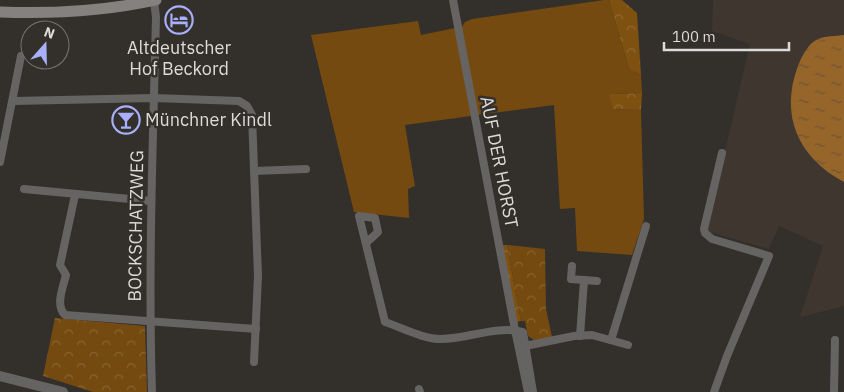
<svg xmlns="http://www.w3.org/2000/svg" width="844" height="392" font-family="'IBM Plex Sans',sans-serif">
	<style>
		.built { fill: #3f372f }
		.grass { fill: #754a10 }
		.forest { fill: url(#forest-crowns) }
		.park { fill: url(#park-crowns) }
		.water { fill: url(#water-ripples) }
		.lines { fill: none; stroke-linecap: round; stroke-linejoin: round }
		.minor { stroke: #666462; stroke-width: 8 }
		.tertiary { stroke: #666462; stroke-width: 10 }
		.secondary { stroke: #84817e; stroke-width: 11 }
		.labels { text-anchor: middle; stroke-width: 5; stroke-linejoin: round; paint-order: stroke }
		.poi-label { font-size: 18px; fill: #dddbd9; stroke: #332f2b }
		.street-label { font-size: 18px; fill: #dddbd9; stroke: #332f2b }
	</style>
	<defs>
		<pattern id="forest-crowns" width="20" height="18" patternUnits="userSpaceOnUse" patternTransform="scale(1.25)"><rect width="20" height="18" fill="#7f5110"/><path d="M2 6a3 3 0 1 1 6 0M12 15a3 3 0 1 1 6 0" fill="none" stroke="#916932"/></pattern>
		<pattern id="park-crowns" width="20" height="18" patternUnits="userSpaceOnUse" patternTransform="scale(1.25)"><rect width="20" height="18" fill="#754a10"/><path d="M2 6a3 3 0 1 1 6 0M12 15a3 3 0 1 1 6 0" fill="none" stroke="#886432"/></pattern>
		<pattern id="water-ripples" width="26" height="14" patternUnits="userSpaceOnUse" patternTransform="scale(1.25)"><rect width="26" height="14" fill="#95652a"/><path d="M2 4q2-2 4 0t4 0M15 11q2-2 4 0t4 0" fill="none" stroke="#705534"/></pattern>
	</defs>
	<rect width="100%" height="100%" fill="#332f2b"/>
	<path class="built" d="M713,0h131v306l-44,11 23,-71 -44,-20 -10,23 -59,-17 -3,-4 43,-184 -38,-13z"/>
	<g class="grass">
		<path d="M604,0h5l20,69 12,6 1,18 -31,1 1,15 29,1 3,109 -12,36 -55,-4 -2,-43 -15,1 -6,-104 -76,10 -17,-87 4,-6 7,-3z"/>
		<path d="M418,21l3,14 34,-7 16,88 -66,9 10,61 -7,3 1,29 -55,-6 -43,-177z"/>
	</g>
	<g class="forest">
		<path d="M609,0h13l15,13 4,62 -12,-6z"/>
		<path d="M642,93l-1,17 -29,-1 -2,-15z"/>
		<path d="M501,245h6l14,76 -5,1z"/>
	</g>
	<g class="park">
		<path d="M507,245l38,4 1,60 6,28 -18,3 -6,-4 -3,-15h-4z"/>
		<path d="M55,318l90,8 2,66h-54l-50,-16z"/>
	</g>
	<path class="water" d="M844,35v147c-45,-24 -65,-66 -46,-116 3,-8 10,-23 20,-27 7,-3 18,-3 26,-4z"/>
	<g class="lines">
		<g class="minor">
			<path d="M453,0l62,330 13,62"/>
			<path d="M13,101l141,-3 85,3 8,5 5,9 6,161 -4,86"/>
			<path d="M0,162l21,-106"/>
			<path d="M254,171l52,-2"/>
			<path d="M24,189l127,12"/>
			<path d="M75,195l-15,70 6,10c-3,13 -11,30 -1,40l191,14"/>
			<path d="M366,243l12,-11 -3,-14 -16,-2 26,106c18,6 38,17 56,17 27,0 55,-14 82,-7l10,60"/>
			<path d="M572,266l-1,13 26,2"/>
			<path d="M580,336l4,-56"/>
			<path d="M611,340l35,-114"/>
			<path d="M525,346l49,-10 18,-1 36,10"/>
			<path d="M419,389l1,3"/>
			<path d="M152,392c-4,-125 1,-250 4,-375l-2,-16"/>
			<path d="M714,392l13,-36 42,-100 -57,-17 -7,-6 -1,-4 18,-76"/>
			<path d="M834,392l1,-52"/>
		</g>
		<path class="tertiary" d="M0,376l63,16"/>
		<path class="secondary" d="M0,12c52,2 106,-1 156,-12"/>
	</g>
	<defs>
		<g id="hotel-ring" transform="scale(1.4375)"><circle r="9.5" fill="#332f2b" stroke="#a8b0fc" stroke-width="1.5"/><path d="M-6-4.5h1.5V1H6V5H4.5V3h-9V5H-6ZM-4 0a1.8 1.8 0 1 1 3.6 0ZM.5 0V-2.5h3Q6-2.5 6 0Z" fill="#a8b0fc"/></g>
		<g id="bar-ring" transform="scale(1.4375)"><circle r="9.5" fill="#332f2b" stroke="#a8b0fc" stroke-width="1.5"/><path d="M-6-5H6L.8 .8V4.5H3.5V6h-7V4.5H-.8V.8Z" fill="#a8b0fc"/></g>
	</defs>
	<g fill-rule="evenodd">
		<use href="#hotel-ring" x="179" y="20"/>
		<use href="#bar-ring" x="126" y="120"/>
	</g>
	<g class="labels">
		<g class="poi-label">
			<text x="179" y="54">Altdeutscher<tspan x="179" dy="21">Hof Beckord</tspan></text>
			<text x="145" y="126" text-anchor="start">Münchner Kindl</text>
		</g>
		<g class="street-label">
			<text transform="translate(499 162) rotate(79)" y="6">AUF DER HORST</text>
			<text transform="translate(136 226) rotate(-89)" y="6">BOCKSCHATZWEG</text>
		</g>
	</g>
	<g transform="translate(45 45) rotate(20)"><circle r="24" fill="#332f2b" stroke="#777471"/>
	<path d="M0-4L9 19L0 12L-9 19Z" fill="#a8b0fc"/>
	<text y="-8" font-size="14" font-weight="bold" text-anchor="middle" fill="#dddbd9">N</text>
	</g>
	<path d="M664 42v8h125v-8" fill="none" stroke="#dddbd9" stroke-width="2.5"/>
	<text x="672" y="42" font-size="15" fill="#dddbd9" stroke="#332f2b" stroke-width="4" paint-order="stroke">100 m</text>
</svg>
